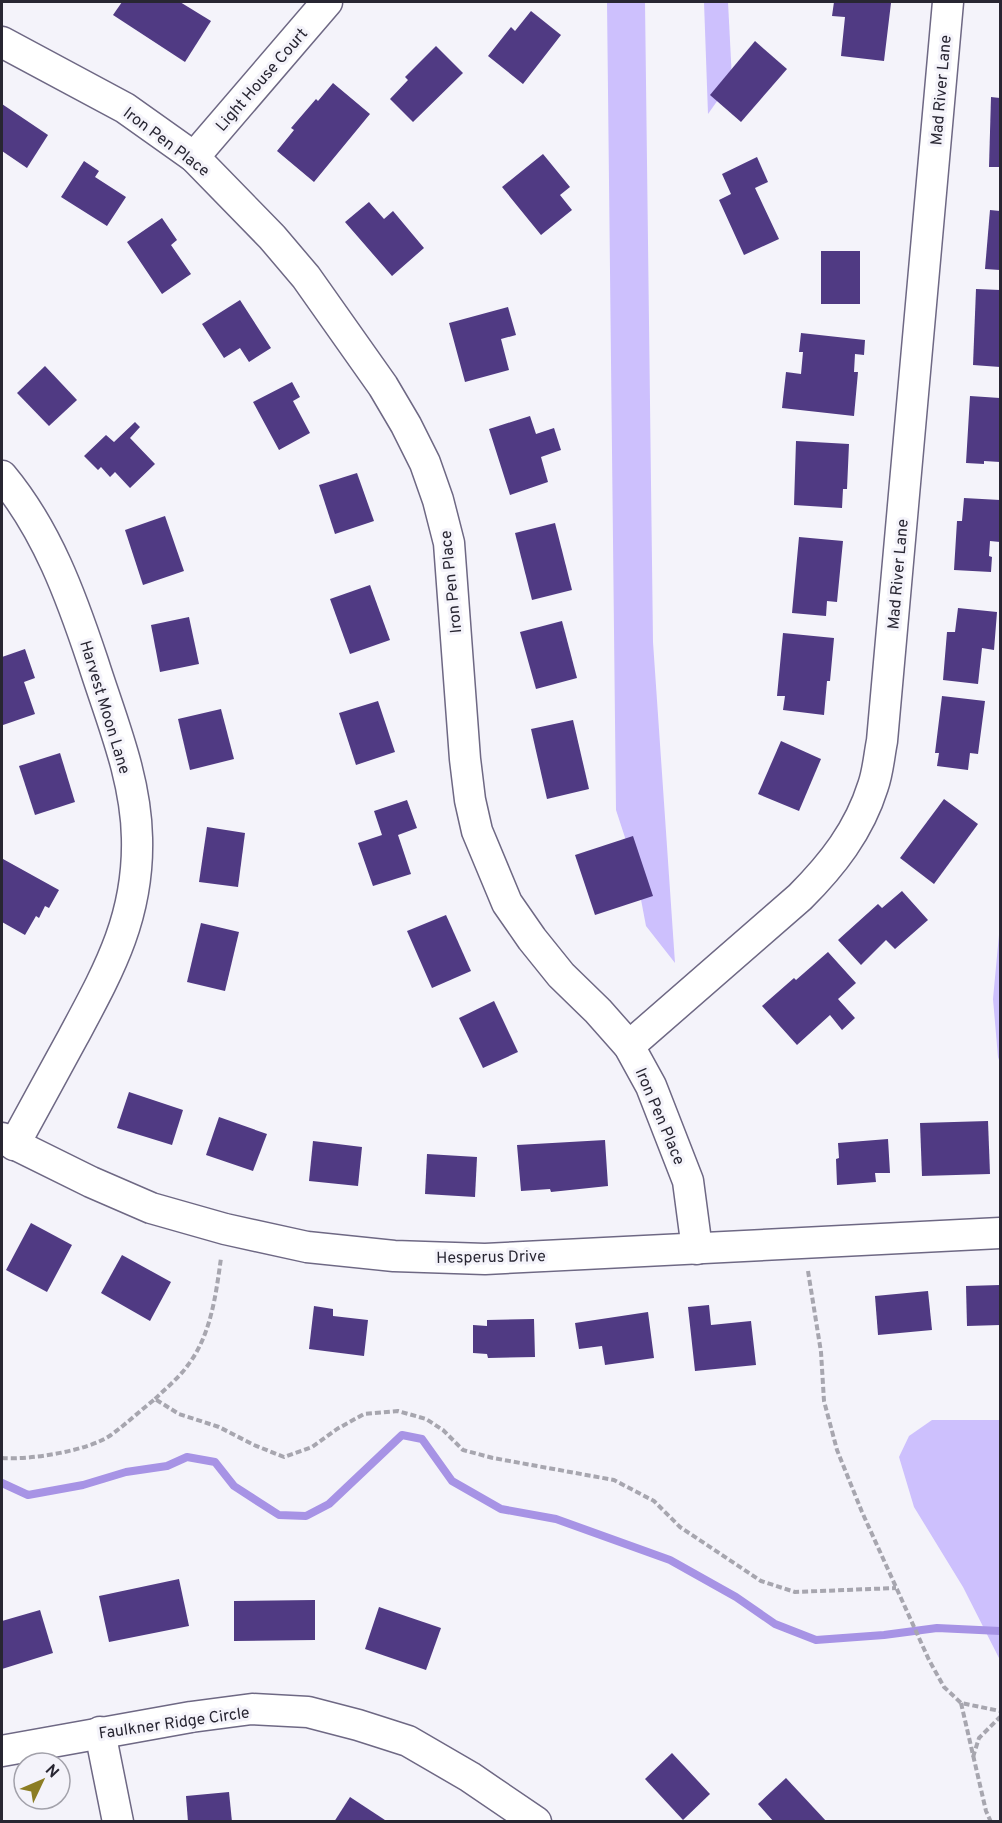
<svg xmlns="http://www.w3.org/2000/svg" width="1002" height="1823" font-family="Overpass,sans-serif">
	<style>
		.green { fill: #cdc0fd }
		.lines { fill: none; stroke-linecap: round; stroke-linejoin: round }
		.stream { stroke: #a793e5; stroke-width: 8 }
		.building { fill: #503a83 }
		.street-casing { stroke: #6e6884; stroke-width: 33 }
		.path { stroke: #a7a6af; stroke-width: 4; stroke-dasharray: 6 3; stroke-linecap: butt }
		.street { stroke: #fff; stroke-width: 30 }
		.labels { text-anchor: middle; stroke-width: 6; stroke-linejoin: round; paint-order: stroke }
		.street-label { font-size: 16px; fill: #282632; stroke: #f4f3fa }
	</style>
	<rect width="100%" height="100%" fill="#f4f3fa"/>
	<g class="green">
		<path d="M607,2h38l8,640 22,321 -29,-37 -11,-58 -19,-58z"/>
		<path d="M704,2h24l4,78 -24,34z"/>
		<path d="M1000,924v139l-2,-6 -5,-58z"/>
		<path d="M932,1420h68v240l-37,-73 -49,-80 -15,-50 10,-21z"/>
	</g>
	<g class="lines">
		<path class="stream" d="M2,1483l26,12 55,-10 43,-13 41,-6 20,-9 28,5 19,24 45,29 27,1 23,-12 73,-69 20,4 30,42 49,28 55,10 114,41 66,37 39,27 41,16 68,-5 53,-7 63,3"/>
	</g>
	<g class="building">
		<path d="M122,2h58l31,19 -26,41 -72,-47z"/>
		<path d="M834,2l57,1 -7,58 -43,-5 4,-39 -13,-1z"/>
		<path d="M531,11l30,24 -38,49 -35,-28 23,-29 4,4z"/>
		<path d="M755,41l32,28 -46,53 -31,-27z"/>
		<path d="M436,46l27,27 -50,49 -23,-23 18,-19 -3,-3z"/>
		<path d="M333,83l37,31 -56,68 -37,-31 17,-21 -3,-2 25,-29 2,2z"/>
		<path d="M991,97l9,1v69h-11z"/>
		<path d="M2,104l46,31 -21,33 -25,-17z"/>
		<path d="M543,154l27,33 -10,8 12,15 -31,25 -39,-48z"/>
		<path d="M757,157l11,25 -13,6 24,51 -35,16 -25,-55 12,-6 -9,-20z"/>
		<path d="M84,161l15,10 -4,6 31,20 -19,29 -46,-29z"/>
		<path d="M369,202l15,17 9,-8 31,37 -32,28 -47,-54z"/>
		<path d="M990,210l10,1v59l-15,-1z"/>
		<path d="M162,218l15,22 -6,5 20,29 -29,20 -35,-52z"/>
		<rect x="821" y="251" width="39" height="53"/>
		<path d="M976,289l24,1v77l-27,-2z"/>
		<path d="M240,300l31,48 -22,14 -9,-14 -16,10 -22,-34z"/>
		<path d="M508,307l8,28 -15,4 8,31 -44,12 -16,-59z"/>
		<path d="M801,333l64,7 -1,15 -9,-1 -1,18h4l-4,44 -72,-8 4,-36 15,2 2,-22h-4z"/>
		<path d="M45,366l32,34 -28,26 -32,-33z"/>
		<path d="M292,382l8,15 -7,4 17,32 -31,17 -26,-48z"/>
		<path d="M970,396l30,2v64l-16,-1v3l-18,-1z"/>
		<path d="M530,416l6,18 18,-6 7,22 -20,7 7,25 -38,13 -21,-66z"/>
		<path d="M135,422l5,5 -10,11 25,26 -25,24 -15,-16 -5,5 -9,-10 -3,3 -14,-14 22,-21 8,7z"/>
		<path d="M796,441l53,3 -2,45h-4l-1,19 -48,-3z"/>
		<path d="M357,473l17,48 -39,13 -16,-49z"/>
		<path d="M964,498l36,2v42l-10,-1 -1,15 3,1 -1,15 -37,-2 3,-49h5z"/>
		<path d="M165,516l19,55 -41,14 -18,-55z"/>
		<path d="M555,523l17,67 -40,10 -17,-67z"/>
		<path d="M799,537l44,4 -6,61 -10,-1 -1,15 -34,-3z"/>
		<path d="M370,585l20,55 -40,14 -20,-55z"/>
		<path d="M958,608l39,4 -3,38 -12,-2 -4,36 -35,-4 4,-48h8z"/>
		<path d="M189,617l10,47 -39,8 -9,-47z"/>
		<path d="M562,621l15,57 -41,11 -16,-57z"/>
		<path d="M783,633l51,5 -4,43h-3l-3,34 -41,-5 2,-14h-8z"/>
		<path d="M25,649l10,29 -11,4 11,32 -32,11 -1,-68z"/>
		<path d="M942,696l43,5 -7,53 -8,-1 -2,17 -31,-4 2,-13h-4z"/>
		<path d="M378,701l17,51 -39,13 -17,-52z"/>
		<path d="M221,709l13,50 -44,11 -12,-51z"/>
		<path d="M573,720l16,69 -42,10 -16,-70z"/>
		<path d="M781,741l40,18 -22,52 -41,-17z"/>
		<path d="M60,753l15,49 -40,13 -16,-49z"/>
		<path d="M944,799l34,25 -44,60 -34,-26z"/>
		<path d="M407,800l10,28 -19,7 13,39 -38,12 -15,-43 24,-8 -8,-24z"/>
		<path d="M207,827l38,6 -7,54 -39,-5z"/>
		<path d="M633,836l20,60 -58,19 -20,-60z"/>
		<path d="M3,859l56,31 -10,18 -4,-2 -6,12 -3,-2 -11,19 -23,-13z"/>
		<path d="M902,891l26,29 -33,29 -9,-9 -25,25 -23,-25 40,-36 4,4z"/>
		<path d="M446,915l25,56 -39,17 -25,-57z"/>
		<path d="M201,923l38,9 -14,59 -38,-9z"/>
		<path d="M828,952l28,31 -18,16 17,19 -13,12 -12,-15 -33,30 -35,-39 32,-28 2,2z"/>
		<path d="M494,1001l24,51 -35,16 -24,-50z"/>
		<path d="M129,1092l54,18 -11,35 -55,-17z"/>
		<path d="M219,1117l48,17 -14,37 -47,-16z"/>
		<path d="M988,1121l2,53 -68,2 -2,-53z"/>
		<path d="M888,1139l2,34h-15l1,9 -39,3 -1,-26 3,-1 -1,-15z"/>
		<path d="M605,1140l3,46 -57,6 -1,-3 -29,2 -4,-46z"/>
		<path d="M313,1141l49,6 -4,39 -49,-5z"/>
		<path d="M427,1154l50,3 -2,40 -50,-3z"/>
		<path d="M31,1223l41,22 -25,47 -41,-22z"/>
		<path d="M122,1255l49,27 -21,39 -49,-28z"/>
		<path d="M1000,1285v40l-33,1 -1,-40z"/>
		<path d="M928,1291l4,39 -54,5 -3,-39z"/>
		<path d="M709,1305l2,20 40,-4 5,44 -61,6 -7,-64z"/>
		<path d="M314,1306l19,3v7l35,4 -4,36 -55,-7z"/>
		<path d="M648,1312l6,46 -49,7 -3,-19 -23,3 -4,-26z"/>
		<path d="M534,1319l1,38 -47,1 -1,-4 -14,-1v-28l14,1v-6z"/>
		<path d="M179,1579l10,47 -80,16 -10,-46z"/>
		<path d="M315,1600v40l-81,1v-40z"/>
		<path d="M379,1607l62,21 -15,42 -61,-21z"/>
		<path d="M40,1610l13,43 -51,16v-48z"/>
		<path d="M672,1753l38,41 -27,26 -38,-41z"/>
		<path d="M786,1778l41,44h-53l-16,-18z"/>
		<path d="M229,1792l3,30h-44l-2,-26z"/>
		<path d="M350,1797l38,25h-54z"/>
	</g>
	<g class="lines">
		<g class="street-casing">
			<g id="street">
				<path d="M2,42l123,66 69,49 78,80 34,40 77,109 23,39 19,38 13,37 11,43 16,216 5,41 7,31 30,72 25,36 29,36 37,36 31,35 22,40 37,95 9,68"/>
				<path d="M194,157l133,-155"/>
				<path d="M2,476c45,54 69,120 91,186 18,57 43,115 44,176 2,79 -28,132 -64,199 -20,36 -39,72 -59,108"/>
				<path d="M629,1046l171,-149c32,-32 59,-66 73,-111 5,-14 6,-30 9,-45l66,-739"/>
				<path d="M2,1138l89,44 60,26 74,21 82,18 87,9 91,3 515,-26"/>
				<path d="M100,1732l18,90"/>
				<path d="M2,1751l189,-34 61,-8 56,3 50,13 50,16 62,36 66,45"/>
			</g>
		</g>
		<g class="path">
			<path d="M808,1271l13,81 3,49 13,49 25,62 67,148 15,27 17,16 39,8"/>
			<path d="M155,1399c11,-11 24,-21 33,-34 23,-30 28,-71 33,-107"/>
			<path d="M2,1458c28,2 86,-7 109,-23 15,-11 29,-24 44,-36l24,15 40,13 35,18 30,12 28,-10 25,-18 27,-15 34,-3 28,8 17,11 20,20 30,8 121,22 40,21 26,26 81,54 34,11 101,-4"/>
			<path d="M961,1703l25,108 5,11"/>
			<path d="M973,1757l6,-19 21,-21"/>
		</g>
		<use href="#street" class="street"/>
	</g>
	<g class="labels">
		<g class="street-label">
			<text transform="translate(261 79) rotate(-49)" y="6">Light House Court</text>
			<text transform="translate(940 90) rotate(-85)" y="6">Mad River Lane</text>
			<text transform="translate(167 141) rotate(37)" y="6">Iron Pen Place</text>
			<text transform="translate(897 574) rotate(-85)" y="6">Mad River Lane</text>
			<text transform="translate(450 582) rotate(-96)" y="6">Iron Pen Place</text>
			<text transform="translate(106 707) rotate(73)" y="6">Harvest Moon Lane</text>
			<text transform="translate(661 1116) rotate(67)" y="6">Iron Pen Place</text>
			<text transform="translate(491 1256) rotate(-1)" y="6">Hesperus Drive</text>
			<text transform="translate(174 1722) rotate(-8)" y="6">Faulkner Ridge Circle</text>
		</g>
	</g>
	<rect width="1002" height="1823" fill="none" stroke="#282632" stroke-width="6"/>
	<g transform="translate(42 1781) rotate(46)"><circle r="28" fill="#f4f3fa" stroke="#a2a1aa" stroke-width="1.5"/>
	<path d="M0-4.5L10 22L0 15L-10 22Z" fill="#8c7d23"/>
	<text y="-9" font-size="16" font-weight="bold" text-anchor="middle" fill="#282632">N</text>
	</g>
</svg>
